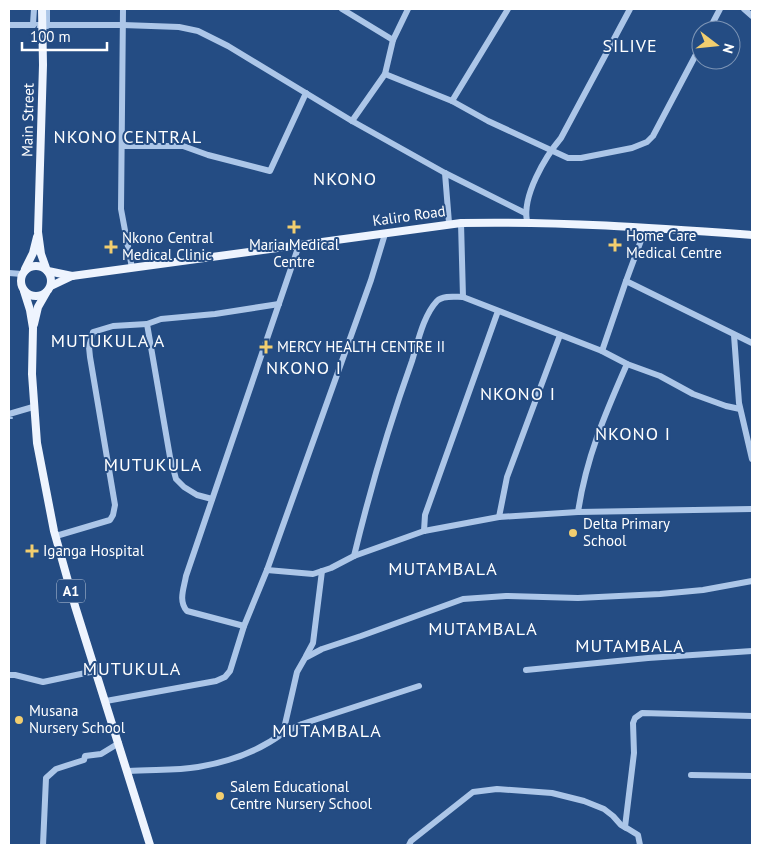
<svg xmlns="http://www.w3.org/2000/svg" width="761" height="854" font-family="'PT Sans',sans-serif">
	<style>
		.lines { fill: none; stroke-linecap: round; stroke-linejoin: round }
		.stream { stroke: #a0c1e9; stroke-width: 2 }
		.minor { stroke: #acc6e8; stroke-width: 6 }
		.major { stroke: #eef4fe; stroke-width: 8 }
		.poi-dot { fill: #f2ce6f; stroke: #244c83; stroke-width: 2 }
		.labels { text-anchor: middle; stroke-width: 4; stroke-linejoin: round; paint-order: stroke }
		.shield { fill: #244c83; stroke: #bdc9da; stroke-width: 1 }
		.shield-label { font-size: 14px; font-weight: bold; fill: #fff }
		.street-label { font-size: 15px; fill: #fff; stroke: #244c83 }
		.poi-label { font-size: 15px; fill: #fff; stroke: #244c83; text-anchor: start }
		.quarter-label { font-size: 18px; letter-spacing: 1px; fill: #fff; stroke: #244c83 }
	</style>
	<rect width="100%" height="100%" fill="#244c83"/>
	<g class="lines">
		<path class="stream" d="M9,418h3"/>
		<g class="minor">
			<path d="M47,9v17"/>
			<path d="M123,9l-2,200 11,59"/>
			<path d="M342,9l51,31"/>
			<path d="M744,9l8,7"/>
			<path d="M33,24l1,-15"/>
			<path d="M9,25h114l56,2 19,4 30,15 124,75 93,52 80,40"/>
			<path d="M709,30l11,-21"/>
			<path d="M385,74l67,27 36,20 80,37h13l51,-10 15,-6 6,-6 48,-91"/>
			<path d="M452,101l56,-92"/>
			<path d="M352,121l33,-47 8,-34 15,-31"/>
			<path d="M122,146h61l25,9 62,16 36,-78"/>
			<path d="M445,173l4,50"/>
			<path d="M527,221c-5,-25 18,-64 34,-83l69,-129"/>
			<path d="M461,223l2,74"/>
			<path d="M646,227l-20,54 126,62"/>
			<path d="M9,273l13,1"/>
			<path d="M734,335l5,68 13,56"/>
			<path d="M602,351l24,-70"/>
			<path d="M9,414l24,-7"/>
			<path d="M212,499l-15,-4 -13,-8 -8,-8 -6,-22 -23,-133 14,-5 54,-5 64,-10"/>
			<path d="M578,512c8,-54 27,-98 49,-148"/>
			<path d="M499,517l8,-40 53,-142"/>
			<path d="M424,531l1,-16 73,-204"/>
			<path d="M56,536l54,-16 3,-5 2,-10 -25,-148 -1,-10 4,-15 20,-6 34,-2"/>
			<path d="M354,556c16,-66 35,-131 58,-195 6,-19 11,-45 25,-60 6,-6 18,-4 26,-4l139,54 25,13 33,12 33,18 33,12 14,3"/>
			<path d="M267,570l46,4 18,-6 23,-12 70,-25 75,-14 79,-5 174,-3"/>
			<path d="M244,626l-57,-15c-9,-10 -3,-23 -1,-35l113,-331"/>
			<path d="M306,656l7,-13 9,-72"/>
			<path d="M526,670l122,-12 104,-7"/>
			<path d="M9,675h6l28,7 52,-11"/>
			<path d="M106,701l110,-20 9,-4 5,-6 14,-45 23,-56 104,-290 14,-46"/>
			<path d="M283,733l19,-9 117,-38"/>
			<path d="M128,771c23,-2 47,0 70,-4 30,-5 61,-16 85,-34l14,-61 8,-14 17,-9 39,-13 102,-37 43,-3 72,2 82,-4 43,-4 49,-9"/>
			<path d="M691,775l61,1"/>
			<path d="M43,845l3,-67 10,-9 28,-9 1,-4 16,-2 18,-11"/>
			<path d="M409,845l2,-4 62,-49 24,-3 55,4 32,8 20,8 9,7 8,9 5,3"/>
			<path d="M640,845l-2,-10 -13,-8 9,-74 -1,-30 2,-5 7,-5 110,3"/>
		</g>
		<g class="major">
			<path d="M42,9l1,56 -5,167 3,22 5,14"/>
			<circle cx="36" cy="281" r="15"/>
			<path d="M25,269l8,-16 4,-16"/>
			<path d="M48,271l24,5"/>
			<path d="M51,286l21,-10 389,-53c98,-2 194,5 291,12"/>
			<path d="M24,291l6,19 3,18 -1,46 5,69 17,88 21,75 75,239"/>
			<path d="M34,324l4,-17 8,-14"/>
		</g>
	</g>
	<g class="poi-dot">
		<path d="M291.5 219.5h5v5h5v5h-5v5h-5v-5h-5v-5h5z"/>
		<path d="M612.5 237.5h5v5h5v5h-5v5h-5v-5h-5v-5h5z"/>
		<path d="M108.5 239.5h5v5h5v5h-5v5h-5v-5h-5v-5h5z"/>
		<path d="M263.5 339.5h5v5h5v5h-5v5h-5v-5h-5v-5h5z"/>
		<circle cx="573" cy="533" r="5"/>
		<path d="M29.5 543.5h5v5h5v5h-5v5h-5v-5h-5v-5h5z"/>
		<circle cx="19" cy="720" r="5"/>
		<circle cx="220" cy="796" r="5"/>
	</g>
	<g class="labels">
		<rect class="shield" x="57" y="579.5" width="28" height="23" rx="4"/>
		<g class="shield-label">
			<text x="71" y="596">A1</text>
		</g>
		<g class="street-label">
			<text transform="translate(28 120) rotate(-89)" y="5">Main Street</text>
			<text transform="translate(409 216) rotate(-8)" y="5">Kaliro Road</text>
		</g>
		<g class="poi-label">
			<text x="626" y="241">Home Care<tspan x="626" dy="17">Medical Centre</tspan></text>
			<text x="122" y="243">Nkono Central<tspan x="122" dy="17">Medical Clinic</tspan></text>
			<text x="294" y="250" text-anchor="middle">Maria Medical<tspan x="294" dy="17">Centre</tspan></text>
			<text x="277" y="352">MERCY HEALTH CENTRE II</text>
			<text x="583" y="529">Delta Primary<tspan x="583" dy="17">School</tspan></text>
			<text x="43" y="556">Iganga Hospital</text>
			<text x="29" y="716">Musana<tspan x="29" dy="17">Nursery School</tspan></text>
			<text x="230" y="792">Salem Educational<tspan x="230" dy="17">Centre Nursery School</tspan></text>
		</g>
		<g class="quarter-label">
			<text x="630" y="52">SILIVE</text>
			<text x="128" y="143">NKONO CENTRAL</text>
			<text x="345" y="185">NKONO</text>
			<text x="108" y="347">MUTUKULA A</text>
			<text x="304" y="374">NKONO I</text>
			<text x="518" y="400">NKONO I</text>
			<text x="633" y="440">NKONO I</text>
			<text x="153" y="471">MUTUKULA</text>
			<text x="443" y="575">MUTAMBALA</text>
			<text x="483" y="635">MUTAMBALA</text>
			<text x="630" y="652">MUTAMBALA</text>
			<text x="132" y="675">MUTUKULA</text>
			<text x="327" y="737">MUTAMBALA</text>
		</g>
	</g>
	<rect width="761" height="854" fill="none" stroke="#ffffff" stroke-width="20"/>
	<g transform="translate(716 45) rotate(106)"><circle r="24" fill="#244c83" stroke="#7c94b5"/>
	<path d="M0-4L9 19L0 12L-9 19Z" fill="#f2ce6f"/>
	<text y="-8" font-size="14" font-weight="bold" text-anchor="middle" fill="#ffffff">N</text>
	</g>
	<path d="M22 42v8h85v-8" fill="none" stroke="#ffffff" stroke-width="2.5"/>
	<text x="30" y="42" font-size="15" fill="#ffffff" stroke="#244c83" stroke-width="4" paint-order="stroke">100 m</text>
</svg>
